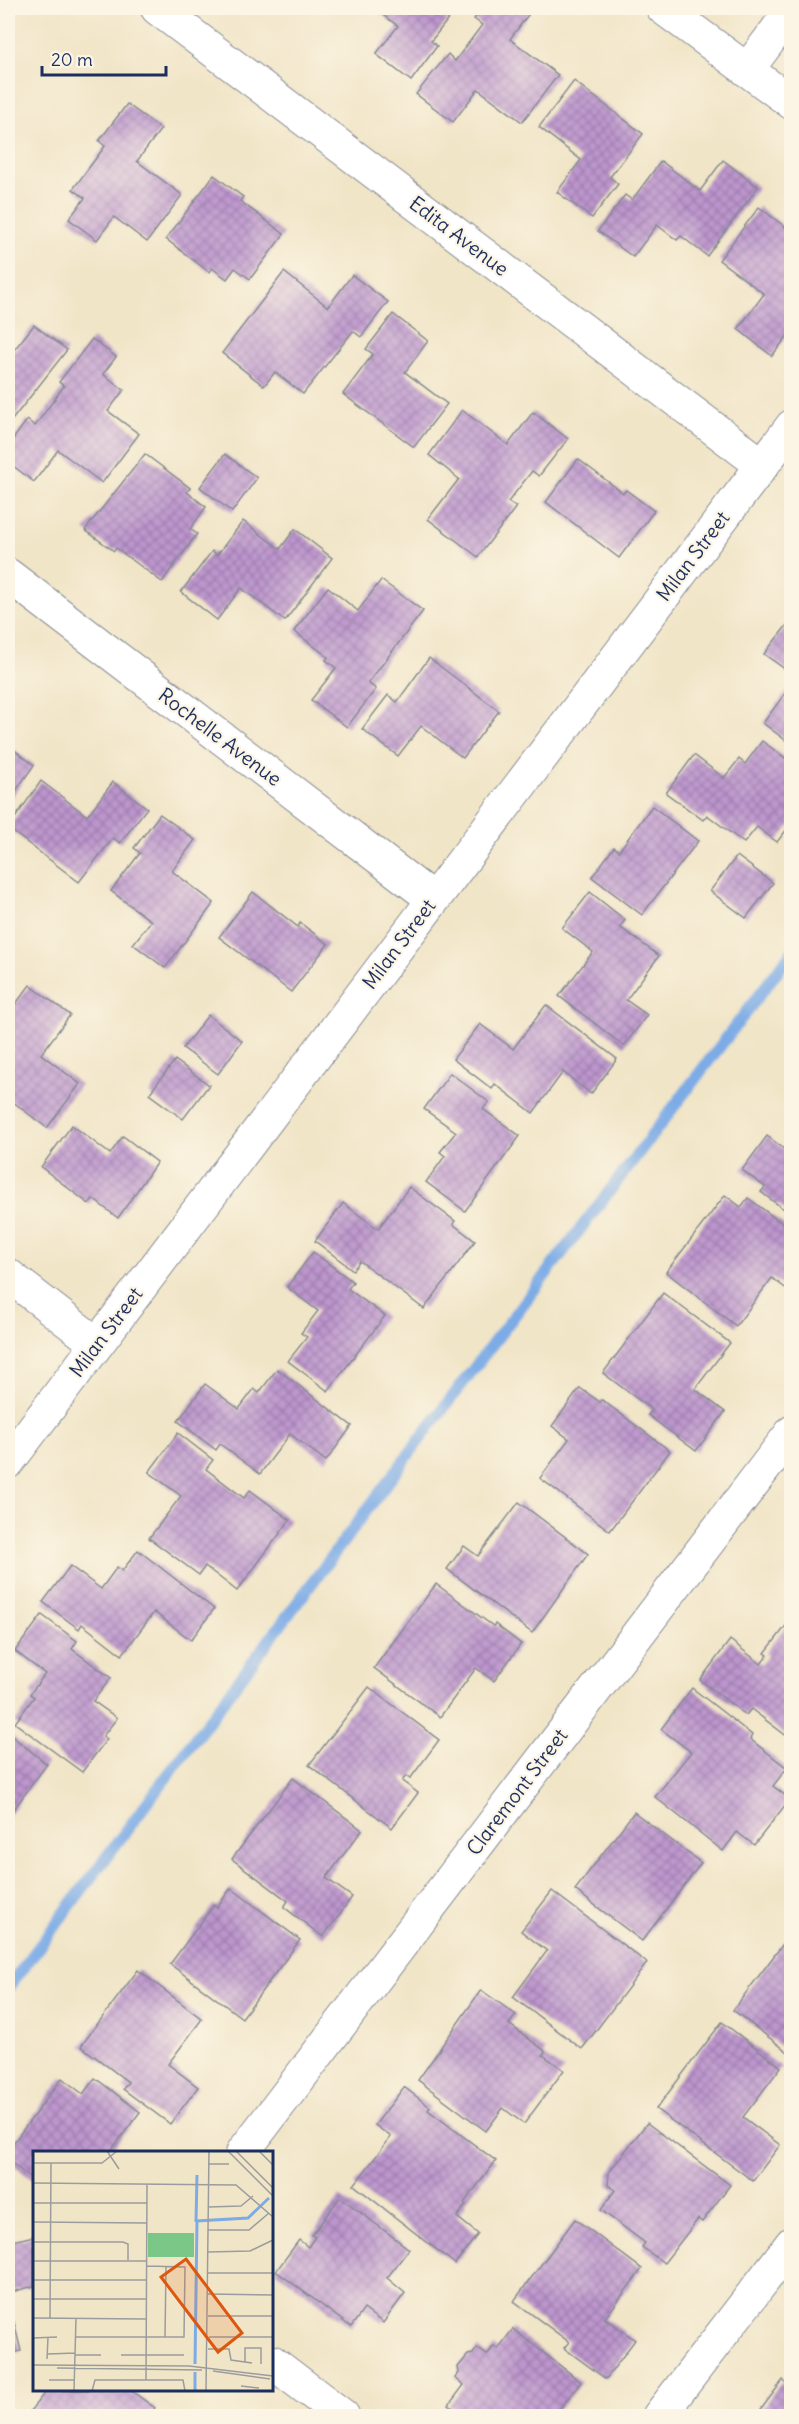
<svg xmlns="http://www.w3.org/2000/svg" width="799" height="2424" font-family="Delius,sans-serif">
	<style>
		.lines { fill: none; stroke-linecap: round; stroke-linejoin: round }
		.stream { stroke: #7cabe6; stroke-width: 12 }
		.building { fill: url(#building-cross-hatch) }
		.minor-casing { stroke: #868a92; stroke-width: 35 }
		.minor { stroke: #fff; stroke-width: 33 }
		.labels { text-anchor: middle; stroke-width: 4.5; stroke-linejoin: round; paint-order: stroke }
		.street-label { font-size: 20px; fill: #1b2f5e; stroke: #fcf5e5 }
		.inset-river { fill: none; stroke: #7cabe6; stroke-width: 3 }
		.inset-road { fill: none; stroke: #9b9c9d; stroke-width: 1.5 }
		.view { fill: #de5710; fill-opacity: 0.15; stroke: #de5710; stroke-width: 3 }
		.inset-edge { fill: none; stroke: #1b2f5e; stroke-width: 3 }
	</style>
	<defs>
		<pattern id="building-cross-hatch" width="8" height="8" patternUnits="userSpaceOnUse" patternTransform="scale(1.5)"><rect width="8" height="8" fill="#bd96ce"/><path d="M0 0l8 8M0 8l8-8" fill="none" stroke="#997baa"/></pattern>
	</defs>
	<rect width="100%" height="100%" fill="#fcf5e5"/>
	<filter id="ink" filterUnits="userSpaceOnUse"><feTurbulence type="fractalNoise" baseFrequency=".0167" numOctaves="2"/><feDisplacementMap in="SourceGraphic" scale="12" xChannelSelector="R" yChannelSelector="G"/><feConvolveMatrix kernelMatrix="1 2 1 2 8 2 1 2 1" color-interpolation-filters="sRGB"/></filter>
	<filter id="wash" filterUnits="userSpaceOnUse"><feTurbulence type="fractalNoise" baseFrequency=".008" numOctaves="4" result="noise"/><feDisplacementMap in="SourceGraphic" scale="24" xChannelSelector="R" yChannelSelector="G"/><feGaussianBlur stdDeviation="1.35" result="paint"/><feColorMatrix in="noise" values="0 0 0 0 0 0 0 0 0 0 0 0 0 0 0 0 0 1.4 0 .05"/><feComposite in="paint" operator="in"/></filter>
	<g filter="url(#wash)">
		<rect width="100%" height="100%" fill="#f1e5c7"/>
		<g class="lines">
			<path class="stream" d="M8,1988l422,-562 362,-474"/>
		</g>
		<g id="blocks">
			<g class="building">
				<path d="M373,8h84l-26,33 6,5 -26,35 -35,-27 22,-28z"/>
				<path d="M484,8h43l4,3 -21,28 48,36 -36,47 -44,-33 -25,33 -37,-28 32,-40 7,7 27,-36 -8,-6z"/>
				<path d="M574,81l69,53 -33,43 8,7 -26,34 -35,-26 24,-32 -42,-33z"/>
				<path d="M127,104l34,25 -24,32 45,34 -35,47 -33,-25 -17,23 -28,-21 16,-21 -12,-9 32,-43 -6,-5z"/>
				<path d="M723,160l35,27 -51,69 -26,-20 -4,4 -20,-15 -24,32 -35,-26 27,-36 7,5 29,-39 39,30z"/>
				<path d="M214,175l29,22 -3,4 44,33 -34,45 -15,-11 -8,11 -15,-11 -3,4 -43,-33z"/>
				<path d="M759,207l33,25v98l-20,26 -34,-27 26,-35 -45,-34z"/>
				<path d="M284,272l44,35 24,-32 36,27 -27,35 -8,-6 -50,63 -28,-22 -11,14 -42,-33z"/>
				<path d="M393,314l35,27 -23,31 42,32 -33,43 -71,-53 30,-40 -7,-5z"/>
				<path d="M34,325l33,25 -59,75v-80l6,5z"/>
				<path d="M92,339l24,18 -13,17 21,16 -16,21 31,23 -37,49 -44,-33 -24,32 -26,-20v-16l19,-26 8,6 29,-40 -5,-4z"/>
				<path d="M462,410l46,35 25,-33 35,27 -29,37 -7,-5 -24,31 8,5 -38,50 -50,-38 31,-40 -30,-24z"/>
				<path d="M145,454l45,34 -3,4 19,15 -16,22 7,5 -35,48 -46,-34 -2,3 -29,-21z"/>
				<path d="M225,454l32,24 -25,34 -32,-25z"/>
				<path d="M578,459l45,34 3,-3 28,21 -35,47 -73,-56z"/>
				<path d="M243,521l37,28 15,-20 37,29 -47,63 -44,-33 -24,32 -36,-28 31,-41 5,4z"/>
				<path d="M381,580l42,31 -55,72 8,6 -29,38 -36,-27 25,-32 -10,-8 2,-3 -34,-26 34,-44 30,24z"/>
				<path d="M792,619v55l-28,-20z"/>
				<path d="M429,658l70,53 -36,47 -42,-32 -23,30 -36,-27 26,-34 9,7z"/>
				<path d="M792,684v61l-29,-22z"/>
				<path d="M762,741l30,22v60l-15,19 -20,-15 -13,16 -37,-28 -4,5 -37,-27 28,-38 30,23 15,-19 6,5z"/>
				<path d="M8,745l26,20 -26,37z"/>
				<path d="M41,781l46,35 26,-34 34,26 -27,35 -7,-5 -34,44 -71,-54z"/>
				<path d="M652,806l46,35 -56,74 -50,-38 22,-30 5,4z"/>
				<path d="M160,814l35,26 -23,31 42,32 -49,65 -32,-24 18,-23 -40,-30 29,-38 -6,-5z"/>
				<path d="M737,856l36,27 -27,35 -36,-27z"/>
				<path d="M253,892l45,35 2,-4 28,21 -37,48 -72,-55z"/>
				<path d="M590,892l35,28 -5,7 39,29 -33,44 21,15 -23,31 -65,-50 34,-44 -31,-24z"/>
				<path d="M30,985l40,30 -29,39 39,30 -33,44 -39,-30v-84z"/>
				<path d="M546,1005l71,54 -26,35 -28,-22 -30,41 -38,-29 -3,5 -39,-30 27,-35 33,25z"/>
				<path d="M208,1015l34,26 -24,33 -35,-26z"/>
				<path d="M175,1060l34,25 -26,34 -34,-25z"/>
				<path d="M450,1073l39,29 -6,7 37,27 -55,75 -39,-29 19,-26 -5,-4 16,-20 -32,-23z"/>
				<path d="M72,1125l38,29 13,-18 34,26 -39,56 -25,-19 -4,5 -48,-37z"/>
				<path d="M767,1136l20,15 5,-6v70l-31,-23 4,-5 -23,-17z"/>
				<path d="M409,1187l46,34 -2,3 22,17 -51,68 -64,-48 -7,9 -38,-29 28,-38 35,26z"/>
				<path d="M725,1195l16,12 7,-9 44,33v62l-20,-15 -36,48 -70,-54z"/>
				<path d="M313,1252l40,30 -5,7 37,27 -57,75 -40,-30 19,-24 -6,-4 17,-22 -31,-24z"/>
				<path d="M663,1293l67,50 -35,46 30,23 -29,39 -48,-36 4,-5 -49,-37z"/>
				<path d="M277,1369l75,57 -26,35 -36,-27 -30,40 -40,-30 -4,6 -38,-29 27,-37 34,25 15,-20 5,4z"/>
				<path d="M580,1388l20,14 2,-2 68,51 -60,80 -70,-53 29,-39 -17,-13z"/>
				<path d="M178,1433l35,27 -7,9 38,29 6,-8 40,30 -53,71 -32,-25 -6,9 -50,-37 32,-42 -32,-24z"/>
				<path d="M519,1502l69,52 -56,79 -85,-64 17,-23 14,10z"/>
				<path d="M138,1550l76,59 -23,31 -37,-28 -32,43 -40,-31 -3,5 -36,-27 27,-36 31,23 16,-22 5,4z"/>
				<path d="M436,1584l57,42 2,-2 26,20 -27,37 -18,-13 -36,49 -66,-49z"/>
				<path d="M42,1615l35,26 -5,8 39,29 -18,23 24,17 -14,18 4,3 -25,33 -67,-49 19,-26 -4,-3 15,-20 -30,-23z"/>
				<path d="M792,1618v122l-41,-31 -5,6 -46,-35 30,-40 31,24 7,-9 -3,-2z"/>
				<path d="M369,1687l70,53 -29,39 -4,-3 -4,5 16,12 -26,35 -83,-63z"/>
				<path d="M692,1688l60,47 -2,4 37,29 -14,18 17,13 -36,46 -17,-13 -14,19 -68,-54 36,-45 -30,-23z"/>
				<path d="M8,1733l39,31 -39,53z"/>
				<path d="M293,1778l69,52 -36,48 26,19 -29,40 -39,-30 4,-6 -56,-42z"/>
				<path d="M634,1812l67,51 -59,78 -67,-51z"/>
				<path d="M231,1888l69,52 -58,78 -72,-54 44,-59 3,2z"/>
				<path d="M552,1891l95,72 -65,86 -69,-52 34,-46 -26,-20z"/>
				<path d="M792,1932v123l-59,-45z"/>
				<path d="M138,1970l64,49 -34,45 30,23 -28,37 -47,-35 5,-7 -47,-36z"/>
				<path d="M481,1990l35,25 -7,9 36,27 -2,4 21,15 -40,54 -21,-16 -17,23 -68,-51z"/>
				<path d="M722,2022l59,45 -38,50 37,28 -27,36 -97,-72z"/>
				<path d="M62,2078l21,16 12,-16 45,34 -30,40h-76v29l-26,-21v-10z"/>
				<path d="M404,2087l26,20 -2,3 68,51 -32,42 2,2 -9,12 21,17 -23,30 -101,-79 37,-48 -16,-12z"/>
				<path d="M647,2123l83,62 -28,37 -4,-3 -34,44 -22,-16 3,-4 -44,-33 14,-20 -7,-5 1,-13z"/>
				<path d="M340,2197l69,52 -22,29 18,15 -22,30 -19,-14 -13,18 -75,-56 23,-31 9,7 7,-10 -3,-2z"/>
				<path d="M575,2219l67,50 -37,49 30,22 -29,39 -42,-31 5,-6 -55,-41z"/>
				<path d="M34,2236v50l-26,7v-51z"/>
				<path d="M8,2298l13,53 -13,3z"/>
				<path d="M513,2329l68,53 -27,34h-89l-16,-11 15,-20 -9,-7 4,-5 -1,-6 10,-12 5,-1 4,-6 10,7 7,-9 4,3z"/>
				<path d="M783,2380l9,7v29h-36z"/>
				<path d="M47,2390h83l25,18 -7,8h-122z"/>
			</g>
		</g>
	</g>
	<g filter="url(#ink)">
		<use href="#blocks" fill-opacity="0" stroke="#868a92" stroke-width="1.5"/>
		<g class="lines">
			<g class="minor-casing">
				<g id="minor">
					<path d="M157,8l605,457"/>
					<path d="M663,8l129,95"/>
					<path d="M747,70l45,-60"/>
					<path d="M8,575l425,324"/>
					<path d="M8,1275l89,69"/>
					<path d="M8,1462l784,-1036"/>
					<path d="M243,2152l549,-720"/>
					<path d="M272,2362l71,54"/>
					<path d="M659,2416l133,-173"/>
				</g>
			</g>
			<use href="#minor" class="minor"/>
		</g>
	</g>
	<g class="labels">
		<g class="street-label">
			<text transform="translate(459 236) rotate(37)" y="7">Edita Avenue</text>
			<text transform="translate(693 556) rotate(-53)" y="7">Milan Street</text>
			<text transform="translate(220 737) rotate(37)" y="7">Rochelle Avenue</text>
			<text transform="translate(399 944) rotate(-53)" y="7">Milan Street</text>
			<text transform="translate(106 1332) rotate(-53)" y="7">Milan Street</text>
			<text transform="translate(517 1792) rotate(-53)" y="7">Claremont Street</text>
		</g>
	</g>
	<g transform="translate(33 2151)">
		<rect width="240" height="240" fill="#f1e5c7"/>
		<path d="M115,82h46v24h-46z" fill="#7ac787"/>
		<path class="inset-river" d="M163,71l1,-47M162,213l2,-143 51,-3 21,-20M162,240v-19"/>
		<path class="inset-road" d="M74,0l12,18M195,0l45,45M203,0l37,37M226,0l14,14M0,12h69l15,-12M175,13h21M0,32l203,2 37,32M0,52h114M175,56l33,-1 12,-10M0,71l114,1M175,79h41l20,-17M0,91h90l5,2v16M175,101l42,-1 23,-11M0,110h114M175,122h65M0,129h114M175,143l65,1M0,148h113M175,165h65M0,167l113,1M17,167l1,-155M43,186h108l1,-70 -38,-1M132,186l1,-70M176,186h64M0,187l24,-1M175,198h21l2,11 21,3M15,203l27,-1M42,204h26M88,204h63M14,208l1,-22M212,211v-14h16v16M0,214l156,1 84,10M24,217l145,2M180,220l57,8M16,229h25M113,229l1,-195M208,235l18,2M41,240l2,-73M59,240l3,-11h88l2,11M173,240l3,-240"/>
		<path class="view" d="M153,108l56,74 -24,19 -57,-75z"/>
		<rect width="240" height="240" class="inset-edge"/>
	</g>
	<rect width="799" height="2424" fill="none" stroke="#fcf5e5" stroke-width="30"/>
	<path d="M42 66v9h124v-9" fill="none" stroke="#1b2f5e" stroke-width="3"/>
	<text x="51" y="66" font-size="18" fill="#1b2f5e" stroke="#fcf5e5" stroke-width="4.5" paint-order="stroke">20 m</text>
</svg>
